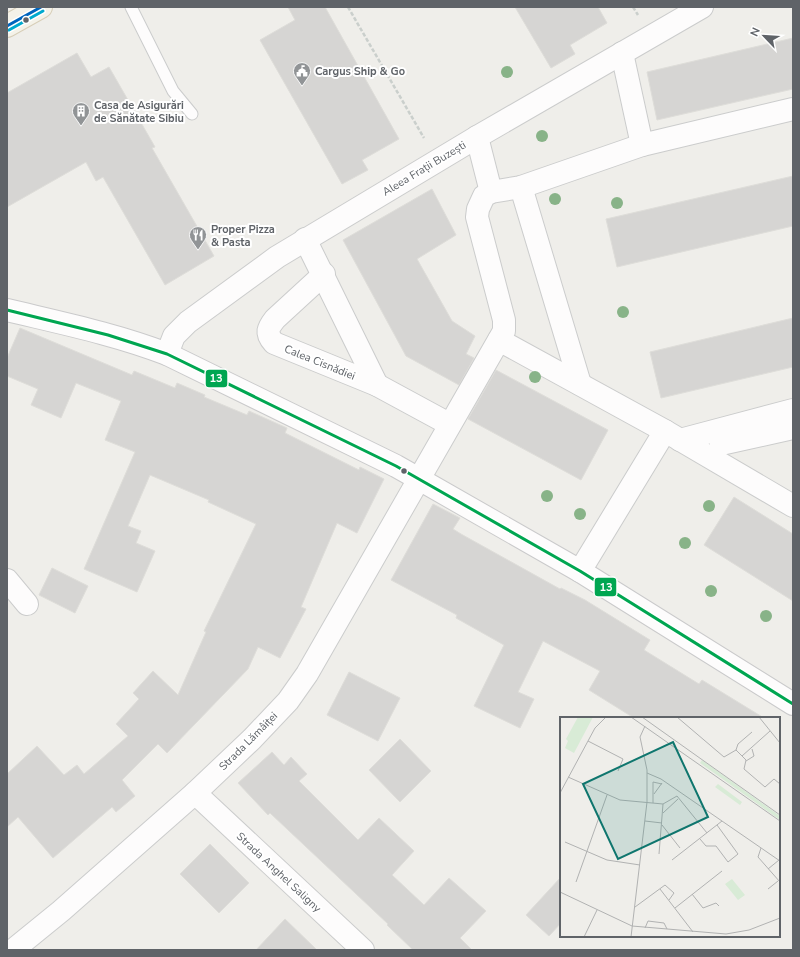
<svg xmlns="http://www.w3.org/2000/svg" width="800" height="957" font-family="'Nunito Sans',sans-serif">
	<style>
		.building { fill: #d6d5d3; stroke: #deddd9 }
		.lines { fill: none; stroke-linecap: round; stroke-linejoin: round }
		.lane-casing { stroke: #cbcccc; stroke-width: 13 }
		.street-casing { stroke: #cbcccc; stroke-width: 24 }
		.secondary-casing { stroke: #cacacb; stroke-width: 24 }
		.primary-casing { stroke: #d7ceb8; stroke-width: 24 }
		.path { stroke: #cacfcc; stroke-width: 2.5; stroke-dasharray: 4 2; stroke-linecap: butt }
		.lane { stroke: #fdfcfc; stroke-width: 11 }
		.street { stroke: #fdfcfc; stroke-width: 22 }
		.secondary { stroke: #fdfcfc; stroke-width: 22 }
		.primary { stroke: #f4f2e9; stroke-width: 22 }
		.bus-1-casing { stroke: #fff; stroke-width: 6 }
		.bus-2-casing { stroke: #fff; stroke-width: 6 }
		.bus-3-casing { stroke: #fff; stroke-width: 6 }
		.bus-1 { stroke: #00a651; stroke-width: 3 }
		.bus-2 { stroke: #0065bd; stroke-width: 3 }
		.bus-3 { stroke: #00a9ce; stroke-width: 3 }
		.tree { fill: #88b388 }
		.bus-dot { fill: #5f6368; stroke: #fff; stroke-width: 1.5 }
		.labels { text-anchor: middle; stroke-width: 4; stroke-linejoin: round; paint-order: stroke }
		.poi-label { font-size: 11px; font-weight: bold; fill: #5f6368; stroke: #fff; text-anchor: start }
		.street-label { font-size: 11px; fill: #5f6368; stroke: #fff }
		.inset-road { fill: none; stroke: #b1b2b2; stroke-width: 1 }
		.view { fill: #0f766e; fill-opacity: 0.15; stroke: #0f766e; stroke-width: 2 }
		.inset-edge { fill: none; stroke: #5f6368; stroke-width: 2 }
		.line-badge { stroke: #fff; stroke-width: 1.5 }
		.badge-label { font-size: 11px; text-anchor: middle; font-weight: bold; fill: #fff }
	</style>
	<rect width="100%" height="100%" fill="#efeeea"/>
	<g class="building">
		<path d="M288,7h37l74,132 -37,21 6,10 -26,14 -82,-144 35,-20z"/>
		<path d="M515,7h83l9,16 -37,22 5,9 -24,14z"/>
		<path d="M793,38v51l-136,31 -10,-48z"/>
		<path d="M77,53l14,24 18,-10 46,80 -3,1 62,108 -49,29 -62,-108 -7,4 -10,-19 -79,45v-114z"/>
		<path d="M793,176v50l-176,41 -11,-48z"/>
		<path d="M432,189l24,46 -39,24 35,62 23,15 -9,18 8,4 -15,27 -53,-29 -63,-116z"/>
		<path d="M793,318v49l-132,31 -11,-46z"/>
		<path d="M20,328l112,47 2,-4 41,17 2,-5 28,12 -1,2 43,18 2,-4 38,17 -2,5 74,37 1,-3 24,12 -27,54 -20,-10 -36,84 5,2 -26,49 -22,-11 -10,22 -81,84 -9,-9 -36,36 13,16 -19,16 -4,-5 -59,51 -35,-41 -11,10v-53l30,-28 27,29 13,-10 7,9 44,-38 -12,-12 23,-25 -6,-6 20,-22 25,24 28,-63 -2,-1 52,-107 -48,-22 1,-2 -59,-25 -22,51 13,5 -5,12 19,8 -18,41 -53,-23 51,-117 -30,-12 16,-39 -45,-18 -15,35 -30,-13 7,-16 -31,-13v-18z"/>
		<path d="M496,370l112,60 -27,50 -113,-61z"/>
		<path d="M734,497l59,37v67l-89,-56z"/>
		<path d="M433,504l27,14 -7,11 8,5 99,55 1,-1 24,12 65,40 -6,10 55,34 3,-4 62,38h-130l-45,-28 11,-19 -57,-30 -25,51 16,7 -14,29 -46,-22 30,-61 -48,-27 1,-3 -66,-35z"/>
		<path d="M52,568l36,18 -13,27 -36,-18z"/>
		<path d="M349,672l51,26 -22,43 -51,-26z"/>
		<path d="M400,739l31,32 -31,31 -31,-32z"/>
		<path d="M272,752l12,13 7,-8 16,17 -8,7 59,59 21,-22 35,33 -22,24 32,30 25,-27 37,33 -26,27 12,12h-59l-26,-25 1,-1 -118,-111 -2,2 -30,-32z"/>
		<path d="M210,844l39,39 -30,30 -39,-39z"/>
		<path d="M561,877v46l-12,13 -23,-21z"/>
		<path d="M285,919l32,31h-61z"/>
	</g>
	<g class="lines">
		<g class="lane-casing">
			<path id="lane" d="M131,7l42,84 19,23"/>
		</g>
		<g class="street-casing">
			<g id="street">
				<path d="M622,53l20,92"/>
				<path d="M477,137l14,55"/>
				<path d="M521,187l59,197"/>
				<path d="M305,239l72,146"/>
				<path d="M324,274l-49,45c-7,9 -10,14 -1,24l103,42 72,39"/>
				<path d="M499,340l166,91 128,75"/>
				<path d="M167,354l7,-18 14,-14 89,-65 200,-120 225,-130"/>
				<path d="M680,440l113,-30"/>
				<path d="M721,444l72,-16"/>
				<path d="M580,571l85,-140"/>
				<path d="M7,580l20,24"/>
				<path d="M195,793l168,157"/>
				<path d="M13,950l48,-39 134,-118 57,-54 36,-38 19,-27 197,-343v-11l-27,-103 1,-8 6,-13 7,-4 30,-5 121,-42 151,-36"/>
			</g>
		</g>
		<g class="secondary-casing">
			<path id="secondary" d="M7,310c54,13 108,24 160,44l229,112 23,13 161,92 213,133"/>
		</g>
		<g class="primary-casing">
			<path id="primary" d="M7,26l34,-19"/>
		</g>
		<g class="path">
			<path d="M348,7l76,131"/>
			<path d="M633,7l5,8"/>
		</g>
		<use href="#lane" class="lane"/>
		<use href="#street" class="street"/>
		<use href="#secondary" class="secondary"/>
		<use href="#primary" class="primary"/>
		<g class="bus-1-casing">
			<path id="bus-1" d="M7,310l101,25 59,19 229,112 184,105 213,133"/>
		</g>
		<g class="bus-2-casing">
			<path id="bus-2" d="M7,26l34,-19"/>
		</g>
		<g class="bus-3-casing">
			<path id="bus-3" d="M9,30l34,-19"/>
		</g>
		<use href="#bus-1" class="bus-1"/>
		<use href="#bus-2" class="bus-2"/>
		<use href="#bus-3" class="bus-3"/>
	</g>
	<g class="tree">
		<circle cx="507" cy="72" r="6"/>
		<circle cx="542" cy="136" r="6"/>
		<circle cx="555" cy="199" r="6"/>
		<circle cx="617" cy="203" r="6"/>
		<circle cx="623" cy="312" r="6"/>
		<circle cx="535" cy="377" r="6"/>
		<circle cx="547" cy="496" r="6"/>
		<circle cx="709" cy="506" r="6"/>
		<circle cx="580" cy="514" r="6"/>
		<circle cx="685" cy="543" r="6"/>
		<circle cx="711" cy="591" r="6"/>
		<circle cx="766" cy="616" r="6"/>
	</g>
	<defs>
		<g id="civic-pin" transform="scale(0.9)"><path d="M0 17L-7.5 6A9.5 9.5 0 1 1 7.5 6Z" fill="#919496" stroke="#fff"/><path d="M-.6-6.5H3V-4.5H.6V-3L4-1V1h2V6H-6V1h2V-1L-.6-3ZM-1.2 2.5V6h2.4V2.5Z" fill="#fff"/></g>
		<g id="building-pin" transform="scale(0.9)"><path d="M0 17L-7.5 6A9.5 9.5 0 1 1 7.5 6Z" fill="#919496" stroke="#fff"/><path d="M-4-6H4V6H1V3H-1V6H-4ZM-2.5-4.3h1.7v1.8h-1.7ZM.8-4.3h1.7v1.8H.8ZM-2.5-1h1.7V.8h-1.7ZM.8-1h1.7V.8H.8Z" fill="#fff"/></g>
		<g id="restaurant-pin" transform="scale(0.9)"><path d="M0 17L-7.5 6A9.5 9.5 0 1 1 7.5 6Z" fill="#919496" stroke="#fff"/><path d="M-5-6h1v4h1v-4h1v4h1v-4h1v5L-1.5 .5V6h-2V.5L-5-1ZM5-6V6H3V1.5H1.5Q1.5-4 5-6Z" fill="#fff"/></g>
	</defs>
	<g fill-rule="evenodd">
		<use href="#civic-pin" x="302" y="71"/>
		<use href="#building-pin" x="81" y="111"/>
		<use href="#restaurant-pin" x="198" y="235"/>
	</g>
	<g class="bus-dot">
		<circle cx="26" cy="20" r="3.5"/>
		<circle cx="404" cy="471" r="3.5"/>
	</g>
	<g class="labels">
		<g class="poi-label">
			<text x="315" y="75">Cargus Ship &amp; Go</text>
			<text x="94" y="109">Casa de Asigurări<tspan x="94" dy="13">de Sănătate Sibiu</tspan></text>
			<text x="211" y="233">Proper Pizza<tspan x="211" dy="13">&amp; Pasta</tspan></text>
		</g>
		<g class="street-label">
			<text transform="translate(424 168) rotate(-31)" y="4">Aleea Frații Buzești</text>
			<text transform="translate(320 362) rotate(22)" y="4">Calea Cisnădiei</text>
			<text transform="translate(248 741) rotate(-45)" y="4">Strada Lămâiței</text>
			<text transform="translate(279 872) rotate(43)" y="4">Strada Anghel Saligny</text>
		</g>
	</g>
	<g transform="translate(560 717)">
		<rect width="220" height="220" fill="#efeeea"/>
		<path d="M18,0h15l-19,36 -9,-5 3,-7 -2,-2zM142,43l78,56v4l-80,-57zM158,67l24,18 -2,3 -25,-18zM172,162l13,16 -7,5 -13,-16z" fill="#d8ebd6"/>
		<path class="inset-road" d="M71,0l149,104M82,0l138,98M117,0l47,40 12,-7 2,-6 14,-12M199,0l21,26M28,24l35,18 -5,12M176,33l10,10 -2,9 21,18 9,-8 6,5M182,39l28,-25M186,44l8,-5 -2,-7M87,56l14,6 119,82M8,60l52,23 43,4M0,76l35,-65 11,-11M94,77l8,-11M93,86v-21l9,2M103,87l14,-8 30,37M103,96l15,-14M85,104l17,2M102,108l18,23M140,122l6,7h10l12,16 10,-8 -21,-29M5,125l42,18 33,5M201,131l-3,9 22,25M99,137l4,-50M112,143l50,-39M208,152l11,-9M16,165l31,-87M100,172l33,43M208,172l10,-8M0,175l72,34 94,8 23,-4 31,-12M132,177l11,14 13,-5 3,3M75,190l30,-22 9,8 -5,7M115,191l47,-37M85,211l3,-7 16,2 3,6M24,220l13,-27M71,220l16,-135v-32l-7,-33 5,-11"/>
		<path class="view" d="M113,25l35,75 -90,42 -35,-75z"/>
		<rect width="220" height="220" class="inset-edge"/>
	</g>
	<g class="line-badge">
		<rect x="205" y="369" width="23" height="19" rx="4" fill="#00a651"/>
		<rect x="594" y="577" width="23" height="20" rx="4" fill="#00a651"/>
	</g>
	<g class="badge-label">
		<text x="216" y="382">13</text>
		<text x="606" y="591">13</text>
	</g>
	<rect width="800" height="957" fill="none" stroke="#5f6368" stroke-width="16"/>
	<g transform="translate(764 36) rotate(295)" stroke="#ffffff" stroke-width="3" paint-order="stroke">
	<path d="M0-3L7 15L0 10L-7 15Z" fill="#5f6368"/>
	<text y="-6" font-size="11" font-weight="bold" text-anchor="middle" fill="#5f6368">N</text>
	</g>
</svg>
